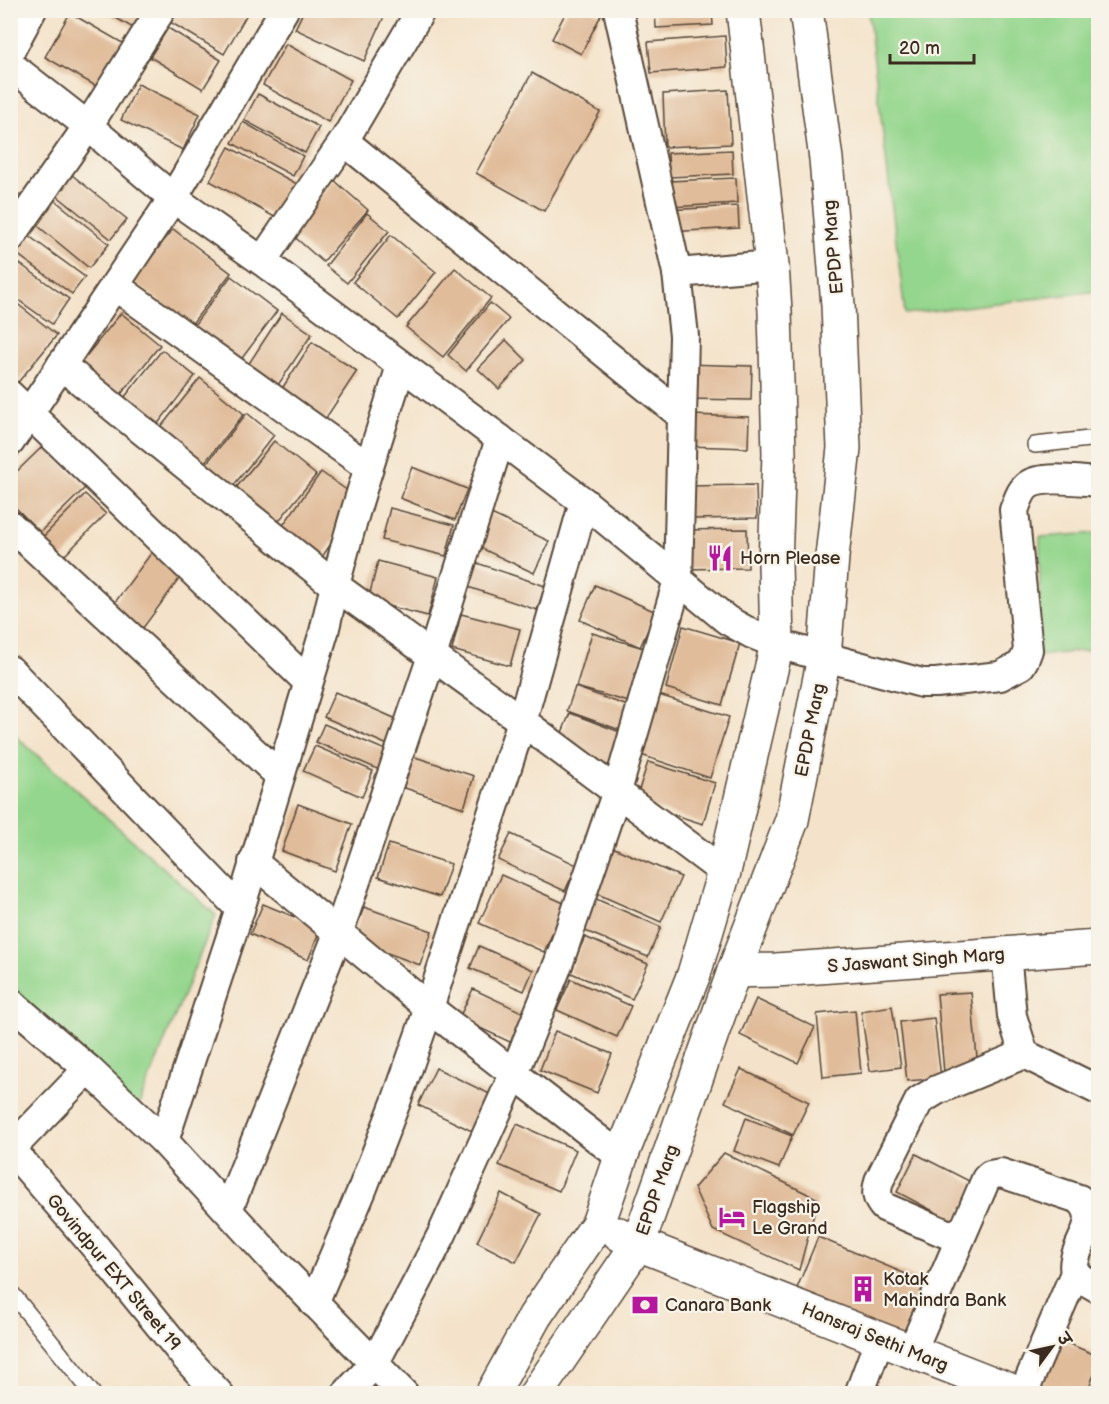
<svg xmlns="http://www.w3.org/2000/svg" width="1109" height="1404" font-family="'Balsamiq Sans','Playpen Sans Deva',sans-serif">
	<style>
		.green { fill: #94d68d; stroke: #688056; stroke-width: 1.5 }
		.building { fill: #e0bc9a }
		.lines { fill: none; stroke-linecap: round; stroke-linejoin: round }
		.lane-casing { stroke: #574638; stroke-width: 18 }
		.street-casing { stroke: #574638; stroke-width: 32 }
		.secondary-casing { stroke: #574638; stroke-width: 36 }
		.lane { stroke: #fff; stroke-width: 15 }
		.street { stroke: #fff; stroke-width: 28 }
		.secondary { stroke: #fff; stroke-width: 33 }
		.labels { text-anchor: middle; stroke-width: 4.5; stroke-linejoin: round; paint-order: stroke }
		.street-label { font-size: 18px; fill: #3b2a1e; stroke: #f7f3e8 }
		.poi-label { font-size: 18px; fill: #3b2a1e; stroke: #f7f3e8; text-anchor: start }
	</style>
	<rect width="100%" height="100%" fill="#f7f3e8"/>
	<filter id="ink" filterUnits="userSpaceOnUse"><feTurbulence type="fractalNoise" baseFrequency=".0167" numOctaves="2"/><feDisplacementMap in="SourceGraphic" scale="12" xChannelSelector="R" yChannelSelector="G"/><feConvolveMatrix kernelMatrix="1 2 1 2 8 2 1 2 1" color-interpolation-filters="sRGB"/></filter>
	<filter id="wash" filterUnits="userSpaceOnUse"><feTurbulence type="fractalNoise" baseFrequency=".008" numOctaves="4" result="noise"/><feDisplacementMap in="SourceGraphic" scale="24" xChannelSelector="R" yChannelSelector="G"/><feGaussianBlur stdDeviation="1.35" result="paint"/><feColorMatrix in="noise" values="0 0 0 0 0 0 0 0 0 0 0 0 0 0 0 0 0 1.4 0 .05"/><feComposite in="paint" operator="in"/></filter>
	<g filter="url(#wash)">
		<rect width="100%" height="100%" fill="#f4e3ca"/>
		<g class="green">
			<path d="M868,11h230v280l-193,23z"/>
			<path d="M1098,533v116l-59,7 1,-119z"/>
			<path d="M10,731l206,184 -85,209 -120,-141z"/>
		</g>
		<g id="blocks">
			<g class="building">
				<path d="M102,10h51l-13,22z"/>
				<path d="M176,10h65l6,4 -23,40 -54,-32z"/>
				<path d="M304,10h83l-23,51 -69,-32z"/>
				<path d="M567,10h25l9,5 -20,39 -29,-15z"/>
				<path d="M655,10h57l1,15 -57,3z"/>
				<path d="M70,13l56,32 -25,44 -56,-32z"/>
				<path d="M168,28l53,32 -18,29 -53,-32z"/>
				<path d="M725,36l2,31 -76,6 -3,-31z"/>
				<path d="M286,44l65,36 -23,42 -65,-37z"/>
				<path d="M532,73l68,39 -56,99 -68,-38z"/>
				<path d="M138,84l62,30 -17,36 -62,-30z"/>
				<path d="M728,90l3,54 -66,3 -2,-53z"/>
				<path d="M258,94l61,33 -14,26 -61,-33z"/>
				<path d="M243,122l60,34 -10,20 -61,-33z"/>
				<path d="M229,147l68,37 -19,35 -68,-38z"/>
				<path d="M732,150l1,24 -64,3 -1,-24z"/>
				<path d="M72,175l55,44 -16,20 -55,-44z"/>
				<path d="M736,178l1,25 -66,4 -2,-26z"/>
				<path d="M334,180l34,30 -45,52 -34,-30z"/>
				<path d="M10,188l20,15 -20,21z"/>
				<path d="M52,198l57,46 -20,24 -56,-46z"/>
				<path d="M738,206l1,22 -71,4 -1,-22z"/>
				<path d="M367,213l22,18 -42,52 -21,-17z"/>
				<path d="M173,229l58,44 -40,52 -58,-44z"/>
				<path d="M391,235l45,37 -38,47 -45,-37z"/>
				<path d="M29,236l56,41 -13,17 -55,-40z"/>
				<path d="M16,261l53,38 -17,25 -42,-30v-25z"/>
				<path d="M455,268l36,30 -48,59 -37,-30z"/>
				<path d="M231,276l46,35 -40,54 -46,-36z"/>
				<path d="M10,298l47,37 -42,51 -5,-3z"/>
				<path d="M490,303l19,16 -43,52 -18,-16z"/>
				<path d="M121,313l39,32 -46,58 -40,-32z"/>
				<path d="M282,313l30,21 -38,57 -30,-20z"/>
				<path d="M506,340l20,20 -27,29 -21,-20z"/>
				<path d="M312,342l45,29 -37,56 -44,-29z"/>
				<path d="M162,350l33,26 -42,54 -33,-27z"/>
				<path d="M684,364l68,2 -1,34 -67,-1z"/>
				<path d="M200,378l44,36 -44,54 -44,-35z"/>
				<path d="M247,413l27,22 -45,56 -27,-22z"/>
				<path d="M690,415l59,2 -1,31 -60,-2z"/>
				<path d="M274,441l42,34 -43,53 -42,-34z"/>
				<path d="M44,445l42,42 -46,45 -30,-30v-24z"/>
				<path d="M412,467l55,22 -12,31 -55,-22z"/>
				<path d="M321,472l27,19 -9,41 -17,25 -41,-29z"/>
				<path d="M756,485l1,33 -69,1 -1,-33z"/>
				<path d="M85,494l21,20 -45,45 -20,-20z"/>
				<path d="M390,508l64,17 -8,31 -64,-16z"/>
				<path d="M487,512l62,29 -15,32 -62,-29z"/>
				<path d="M747,529l1,39 -66,1 -1,-39z"/>
				<path d="M152,552l30,23 -42,57 -30,-23z"/>
				<path d="M468,560l77,26 -8,24 -78,-26z"/>
				<path d="M378,561l60,16 -10,39 -60,-15z"/>
				<path d="M595,585l61,27 -16,35 -60,-27z"/>
				<path d="M461,614l59,15 -10,37 -58,-16z"/>
				<path d="M683,626l57,17 -18,62 -56,-17z"/>
				<path d="M592,633l52,15 -15,54 -53,-15z"/>
				<path d="M575,687l53,19 -8,24 -53,-19z"/>
				<path d="M335,692l66,29 -11,25 -66,-29z"/>
				<path d="M659,695l70,22 -19,61 -69,-23z"/>
				<path d="M570,713l55,21 -13,33 -55,-22z"/>
				<path d="M324,724l66,28 -8,19 -66,-29z"/>
				<path d="M315,746l58,25 -11,26 -59,-26z"/>
				<path d="M412,756l62,20 -10,32 -62,-21z"/>
				<path d="M648,762l67,21 -12,41 -68,-22z"/>
				<path d="M298,804l54,20 -17,47 -53,-20z"/>
				<path d="M511,834l66,31 -12,26 -67,-31z"/>
				<path d="M389,844l62,20 -11,33 -62,-20z"/>
				<path d="M612,847l69,30 -20,45 -68,-30z"/>
				<path d="M501,875l65,29 -22,48 -65,-29z"/>
				<path d="M596,899l65,28 -13,30 -65,-27z"/>
				<path d="M263,904l58,24 -13,32 -58,-26z"/>
				<path d="M364,907l68,24 -12,34 -68,-25z"/>
				<path d="M585,937l63,27 -16,35 -63,-27z"/>
				<path d="M479,946l54,24 -9,21 -54,-23z"/>
				<path d="M571,979l60,27 -14,31 -60,-27z"/>
				<path d="M473,989l53,25 -14,29 -53,-25z"/>
				<path d="M971,992l7,77 -34,3 -7,-78z"/>
				<path d="M756,999l59,28 -17,36 -58,-28z"/>
				<path d="M892,1006l9,61 -31,4 -9,-60z"/>
				<path d="M855,1010l6,63 -38,4 -6,-63z"/>
				<path d="M934,1018l7,60 -34,3 -7,-59z"/>
				<path d="M555,1031l57,23 -15,39 -57,-23z"/>
				<path d="M436,1068l58,28 -18,37 -58,-28z"/>
				<path d="M741,1069l68,33 -16,33 -68,-33z"/>
				<path d="M746,1118l46,18 -13,32 -45,-17z"/>
				<path d="M517,1124l59,26 -17,41 -60,-26z"/>
				<path d="M724,1153l94,46 -19,71 -86,-40 -19,-42z"/>
				<path d="M916,1154l59,30 -19,39 -59,-31z"/>
				<path d="M501,1193l40,21 -25,48 -39,-20z"/>
				<path d="M818,1237l114,48 -23,56 -114,-48z"/>
				<path d="M1098,1240v33l-12,-6z"/>
				<path d="M1060,1340l38,16v9l-12,29h-49z"/>
			</g>
		</g>
	</g>
	<g filter="url(#ink)">
		<use href="#blocks" fill-opacity="0" stroke="#574638" stroke-width="1.5"/>
		<g class="lines">
			<g class="lane-casing">
				<g id="lane">
					<path d="M1035,445l63,-7"/>
					<path d="M10,1291l83,103"/>
				</g>
			</g>
			<g class="street-casing">
				<g id="street">
					<path d="M10,51l22,-41"/>
					<path d="M10,65l78,61 85,72 89,63 322,241 143,118 25,14 25,10 145,39h14l64,-7 21,-11 4,-7 3,-8 -14,-140c4,-9 6,-19 14,-25 14,-10 53,-4 70,-3"/>
					<path d="M344,141l337,274"/>
					<path d="M10,238l78,-112 73,-116"/>
					<path d="M262,261l82,-120 77,-131"/>
					<path d="M677,273l95,-8"/>
					<path d="M115,286l253,181"/>
					<path d="M61,365l273,220 188,136 202,151"/>
					<path d="M10,395l298,287"/>
					<path d="M10,442l163,-244 111,-188"/>
					<path d="M10,525l270,251"/>
					<path d="M10,670l230,239"/>
					<path d="M253,862l176,146 192,149"/>
					<path d="M1006,953l6,63 12,38 74,36"/>
					<path d="M10,1002l78,67 76,72 108,118 132,135"/>
					<path d="M164,1141l76,-232 84,-277c20,-91 49,-178 77,-266"/>
					<path d="M11,1149l87,101 88,108 33,36"/>
					<path d="M10,1150l78,-81"/>
					<path d="M228,1210l110,-276 94,-278 68,-217"/>
					<path d="M962,1230l-7,4h-8l-63,-27c-8,-9 -8,-15 -5,-26l40,-80 18,-11 87,-36"/>
					<path d="M1075,1273l2,3 21,12"/>
					<path d="M314,1303l48,-113 34,-88 33,-94 93,-287 62,-219"/>
					<path d="M912,1351l74,-172 4,-4 11,-2 78,26c27,23 -11,48 -4,74l-52,121"/>
					<path d="M346,1394l28,-30 44,-83 24,-47 72,-160 45,-112 58,-171 61,-211 6,-244 -7,-63 -59,-263"/>
					<path d="M859,1394l21,-56"/>
				</g>
			</g>
			<g class="secondary-casing">
				<g id="secondary">
					<path d="M734,971l42,-1 322,-23"/>
					<path d="M619,1234l19,10 382,150"/>
					<path d="M492,1394l43,-78 63,-92 23,-67 73,-183 30,-102 53,-228 -2,-80 4,-110 -4,-143 -3,-46 -29,-255"/>
					<path d="M536,1394l102,-150 96,-273 58,-151 32,-163 8,-100 12,-109 -6,-143 -12,-146 -20,-149"/>
				</g>
			</g>
			<use href="#lane" class="lane"/>
			<use href="#street" class="street"/>
			<use href="#secondary" class="secondary"/>
		</g>
	</g>
	<defs>
		<g id="restaurant-bare" transform="scale(2.07)"><path d="M-5-6h1v4h1v-4h1v4h1v-4h1v5L-1.5 .5V6h-2V.5L-5-1ZM5-6V6H3V1.5H1.5Q1.5-4 5-6Z" fill="#b5179e" stroke="#f7f3e8" stroke-width="2.5" paint-order="stroke"/></g>
		<g id="hotel-bare" transform="scale(2.07)"><path d="M-6-4.5h1.5V1H6V5H4.5V3h-9V5H-6ZM-4 0a1.8 1.8 0 1 1 3.6 0ZM.5 0V-2.5h3Q6-2.5 6 0Z" fill="#b5179e" stroke="#f7f3e8" stroke-width="2.5" paint-order="stroke"/></g>
		<g id="building-bare" transform="scale(2.07)"><path d="M-4-6H4V6H1V3H-1V6H-4ZM-2.5-4.3h1.7v1.8h-1.7ZM.8-4.3h1.7v1.8H.8ZM-2.5-1h1.7V.8h-1.7ZM.8-1h1.7V.8H.8Z" fill="#b5179e" stroke="#f7f3e8" stroke-width="2.5" paint-order="stroke"/></g>
		<g id="bank-bare" transform="scale(2.07)"><path d="M-6-4H6V4H-6ZM0-2.3a2.3 2.3 0 1 0 0 4.6a2.3 2.3 0 1 0 0-4.6Z" fill="#b5179e" stroke="#f7f3e8" stroke-width="2.5" paint-order="stroke"/></g>
	</defs>
	<g fill-rule="evenodd">
		<use href="#restaurant-bare" x="720" y="558"/>
		<use href="#hotel-bare" x="732" y="1217"/>
		<use href="#building-bare" x="863" y="1289"/>
		<use href="#bank-bare" x="645" y="1305"/>
	</g>
	<g class="labels">
		<g class="street-label">
			<text transform="translate(833 247) rotate(-95)" y="6">EPDP Marg</text>
			<text transform="translate(810 730) rotate(-79)" y="6">EPDP Marg</text>
			<text transform="translate(916 960) rotate(-4)" y="6">S Jaswant Singh Marg</text>
			<text transform="translate(657 1190) rotate(-71)" y="6">EPDP Marg</text>
			<text transform="translate(114 1272) rotate(50)" y="6">Govindpur EXT Street 19</text>
			<text transform="translate(875 1337) rotate(22)" y="6">Hansraj Sethi Marg</text>
		</g>
		<g class="poi-label">
			<text x="740" y="564">Horn Please</text>
			<text x="752" y="1213">Flagship<tspan x="752" dy="21">Le Grand</tspan></text>
			<text x="883" y="1285">Kotak<tspan x="883" dy="21">Mahindra Bank</tspan></text>
			<text x="665" y="1311">Canara Bank</text>
		</g>
	</g>
	<rect width="1109" height="1404" fill="none" stroke="#f7f3e8" stroke-width="36"/>
	<g transform="translate(1052 1347) rotate(57)" stroke="#f7f3e8" stroke-width="4.5" paint-order="stroke">
	<path d="M0-4.5L10 22L0 15L-10 22Z" fill="#3b2a1e"/>
	<text y="-9" font-size="16" font-weight="bold" text-anchor="middle" fill="#3b2a1e">उ</text>
	</g>
	<path d="M890 54v9h84v-9" fill="none" stroke="#3b2a1e" stroke-width="3"/>
	<text x="899" y="54" font-size="18" fill="#3b2a1e" stroke="#f7f3e8" stroke-width="4.5" paint-order="stroke">20 m</text>
</svg>
